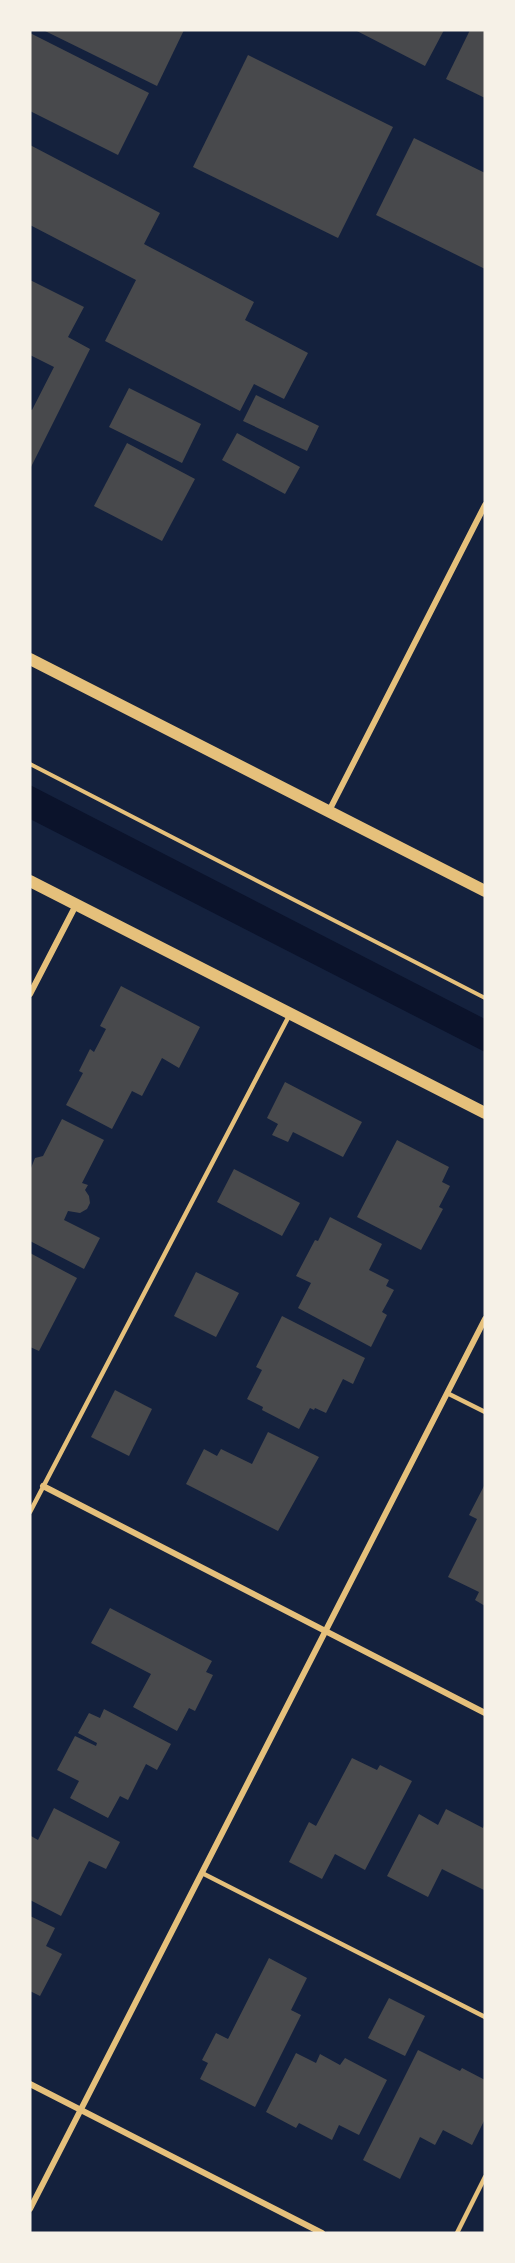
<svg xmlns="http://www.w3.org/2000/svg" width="515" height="2263" font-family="'PT Sans',sans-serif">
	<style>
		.water { fill: #0b132b }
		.building { fill: #48494c }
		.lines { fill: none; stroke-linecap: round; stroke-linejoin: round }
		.path { stroke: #e5c07b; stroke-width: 4 }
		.service { stroke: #e5c07b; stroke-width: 4.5 }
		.minor { stroke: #e5c07b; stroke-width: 6 }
		.secondary { stroke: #e5c07b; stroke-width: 12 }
	</style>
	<rect width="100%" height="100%" fill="#14213d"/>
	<path class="water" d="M30,785l455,234v33l-455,-233z"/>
	<g class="building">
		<path d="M43,30h141l-27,56z"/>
		<path d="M355,30h89l-19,36z"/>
		<path d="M470,30h15v68l-39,-19z"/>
		<path d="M30,33l119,60 -31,62 -88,-44z"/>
		<path d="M248,55l145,72 -55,111 -145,-71z"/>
		<path d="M414,138l71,35v96l-109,-54z"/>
		<path d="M30,145l130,68 -16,31 110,58 -9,18 63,33 -24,46 -30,-15 -14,27 -135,-70 31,-61 -106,-55z"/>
		<path d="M30,280l54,27 -16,30 22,12 -60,120v-60l2,1 22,-43 -24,-12z"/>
		<path d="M129,388l72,36 -19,39 -73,-36z"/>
		<path d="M256,395l63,31 -12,25 -64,-30z"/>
		<path d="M237,433l63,34 -15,27 -63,-34z"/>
		<path d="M127,443l68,36 -33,62 -68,-35z"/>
		<path d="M121,986l79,41 -21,41 -17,-10 -20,38 -10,-5 -20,38 -46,-24 17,-32 -4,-2 11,-22 4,3 12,-23 -6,-3z"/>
		<path d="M285,1082l77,40 -19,35 -50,-25 -5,10 -16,-7 6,-11 -11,-6z"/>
		<path d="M62,1119l42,21 -22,43 6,2 -3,5 4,6 1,7 -3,6 -7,4 -12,-2 -4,9 36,18 -16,31 -54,-28 1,-73 4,-10 8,-2z"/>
		<path d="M397,1140l52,27 -7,15 8,4 -11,21 4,2 -22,41 -64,-33z"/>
		<path d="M234,1169l66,34 -18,33 -65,-34z"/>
		<path d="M330,1217l52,27 -13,26 20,10 -3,6 8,4 -12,22 5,3 -16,32 -73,-39 13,-25 -15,-7 19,-36 3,1z"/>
		<path d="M30,1253l47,25 -38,73 -9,-4z"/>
		<path d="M196,1272l43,21 -23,44 -42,-21z"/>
		<path d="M282,1316l83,42 -12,26 -10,-5 -17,34 -11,-5 -1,2 -4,-2 -11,21 -37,-19 1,-3 -16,-8 15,-29 -6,-3z"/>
		<path d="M115,1390l37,19 -23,47 -38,-19z"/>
		<path d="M268,1432l51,25 -41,74 -92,-47 18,-35 13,7 4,-7 31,15z"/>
		<path d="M485,1484v122l-10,-6 4,-8 -31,-15 29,-58 -8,-4z"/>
		<path d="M110,1608l102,53 -6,11 7,3 -18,36 -6,-3 -12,23 -44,-24 18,-33 -60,-31z"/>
		<path d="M104,1709l67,35 -14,26 -11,-6 -18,36 -8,-4 -12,22 -38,-20 9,-17 -22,-11 18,-34 21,10 1,-3 -19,-10 11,-20 11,5z"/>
		<path d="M352,1758l25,12 3,-5 32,16 -47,89 -30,-16 -13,25 -33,-17 20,-40 7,4z"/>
		<path d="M54,1808l66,34 -14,27 -17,-8 -28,55 -31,-16v-62l1,-2 7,4z"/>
		<path d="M446,1809l37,19 2,-5 -1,67 -42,-21 -14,28 -41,-21 32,-62 19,11z"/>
		<path d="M30,1916l25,12 -9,18 16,8 -22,42 -10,-5z"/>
		<path d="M269,1958l38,20 -16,32 10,5 -46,92 -55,-28 8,-16 -6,-3 14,-27 12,6z"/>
		<path d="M389,1998l36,18 -20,40 -37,-18z"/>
		<path d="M418,2050l42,21 2,-3 23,12v39l-13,26 -29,-15 -8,15 -15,-8 -20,42 -37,-19z"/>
		<path d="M296,2053l20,10 4,-9 20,11 5,-7 42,22 -28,55 -20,-10 -7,15 -33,-17 -3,5 -30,-16z"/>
	</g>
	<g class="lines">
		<path class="path" d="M30,764l455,234"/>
		<g class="service">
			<path d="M447,1393l38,19"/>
			<path d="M30,1512l260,-498"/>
			<path d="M202,1873l283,144"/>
			<path d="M457,2233l28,-56"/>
		</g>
		<g class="minor">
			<path d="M329,811l156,-306"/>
			<path d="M30,994l46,-89"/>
			<path d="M43,1486l442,227"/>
			<path d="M30,2084l292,149"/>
			<path d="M30,2209l455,-890"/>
		</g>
		<g class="secondary">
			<path d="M30,659l455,232"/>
			<path d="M30,881l455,232"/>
		</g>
	</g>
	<rect width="515" height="2263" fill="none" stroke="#f6f1e7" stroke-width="63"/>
</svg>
